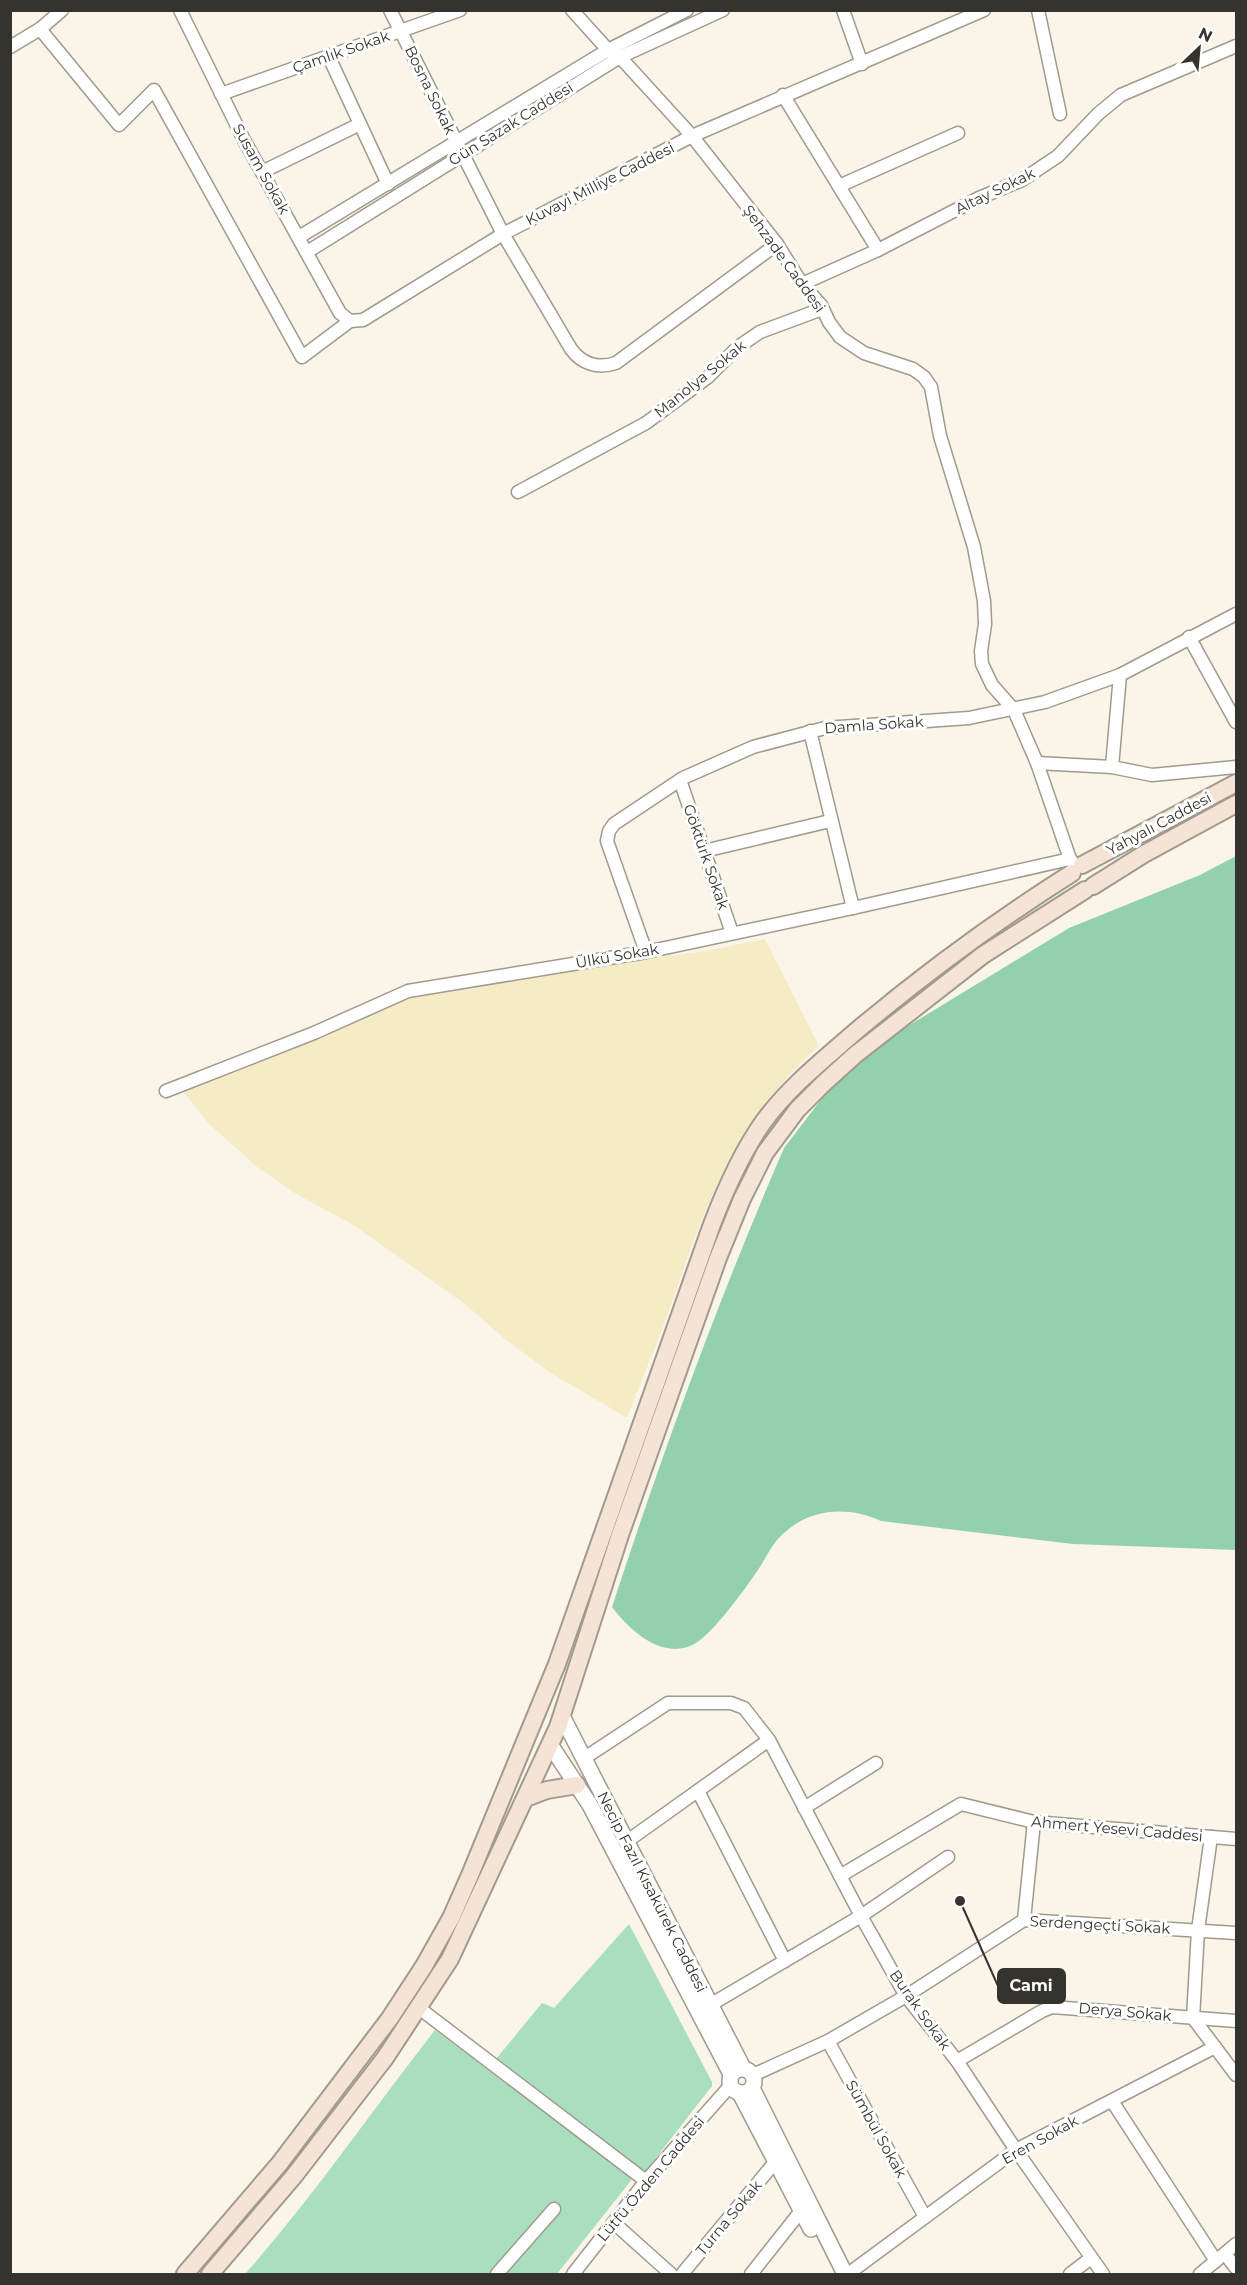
<svg xmlns="http://www.w3.org/2000/svg" width="1247" height="2285" font-family="Montserrat,sans-serif">
	<style>
		.green { fill: #a9debf }
		.forest { fill: #93d1ae }
		.sand { fill: #f5ecc6 }
		.lines { fill: none; stroke-linecap: round; stroke-linejoin: round }
		.minor-casing { stroke: #a09a8f; stroke-width: 15 }
		.tertiary-casing { stroke: #a09a8f; stroke-width: 18 }
		.secondary-casing { stroke: #a09a8f; stroke-width: 20 }
		.minor { stroke: #fff; stroke-width: 12 }
		.tertiary { stroke: #fff; stroke-width: 15 }
		.secondary { stroke: #f5e3d5; stroke-width: 16 }
		.labels { text-anchor: middle; stroke-width: 6; stroke-linejoin: round; paint-order: stroke }
		.street-label { font-size: 15px; fill: #35332e; stroke: #fff }
		.leader { fill: none; stroke: #35332e; stroke-width: 2 }
		.callout-dot { fill: #35332e; stroke: #fff; stroke-width: 2 }
		.callout { fill: #35332e; stroke: #35332e; stroke-width: 2 }
		.callout-label { font-size: 16px; text-anchor: middle; font-weight: bold; fill: #fff }
	</style>
	<rect width="100%" height="100%" fill="#fbf4e8"/>
	<g class="green">
		<path d="M629,1924l83,158v4l-67,86 -149,-113 46,-56 12,5z"/>
		<path d="M435,2030l198,148 -76,96h-312c69,-78 126,-162 190,-244z"/>
	</g>
	<path class="forest" d="M1236,856v694l-163,-6 -192,-23c-32,-15 -70,-13 -97,12 -12,10 -18,25 -26,37 -13,19 -44,62 -62,73 -32,19 -66,-12 -84,-36 51,-156 107,-309 172,-459l39,-51 52,-51 194,-118 131,-53z"/>
	<path class="sand" d="M765,939l54,107c-85,76 -113,157 -149,262 -13,37 -29,73 -43,110l-76,-45 -45,-33 -41,-36 -110,-78 -62,-34 -36,-25 -49,-44 -27,-34 225,-90 72,-11 91,-20 131,-16z"/>
	<g class="lines">
		<g class="minor-casing">
			<g id="minor">
				<path d="M180,10l64,130 96,173 10,8"/>
				<path d="M390,10l113,224 68,115c11,15 27,20 45,14l161,-119"/>
				<path d="M572,10l36,40 12,7 72,79 85,108 25,40 19,21 8,17 11,15 24,16 49,16 11,8 7,10 9,49 34,111 10,54 1,23 -4,27 1,13 10,21 22,25 23,53 33,96"/>
				<path d="M843,10l19,54"/>
				<path d="M1038,10l22,104"/>
				<path d="M40,29l79,96 35,-35 148,267 48,-36"/>
				<path d="M10,47l30,-18 22,-19"/>
				<path d="M328,55l60,129"/>
				<path d="M221,94l239,-84"/>
				<path d="M783,95l95,155"/>
				<path d="M262,172l98,-48"/>
				<path d="M839,186l119,-53"/>
				<path d="M299,237l309,-187 79,-40"/>
				<path d="M307,252l313,-195 103,-47"/>
				<path d="M802,284l76,-34 101,-52 43,-18 36,-24 40,-42 23,-19 115,-49"/>
				<path d="M350,321l13,-1 140,-86 189,-98 292,-126"/>
				<path d="M518,492l128,-69 62,-46 30,-30 22,-15 62,-23"/>
				<path d="M1189,637l47,85"/>
				<path d="M810,731l43,177"/>
				<path d="M1037,763l75,4 40,8 84,-8"/>
				<path d="M1112,767l8,-92"/>
				<path d="M680,780l52,153"/>
				<path d="M704,851l126,-30"/>
				<path d="M646,952l-39,-111 2,-10 5,-7 69,-46 70,-31 72,-19 144,-10 76,-16 75,-27 116,-61"/>
				<path d="M166,1091l148,-58 94,-42 238,-39 207,-44 217,-49 4,5"/>
				<path d="M583,1759l85,-56h63l13,5 25,32 92,176 45,80 51,65 59,89 87,124"/>
				<path d="M698,1791l87,170"/>
				<path d="M804,1808l72,-45"/>
				<path d="M1211,1837l-13,93 -5,88 43,57"/>
				<path d="M626,1842l143,-102"/>
				<path d="M840,1876l121,-72 73,18 202,17"/>
				<path d="M1024,1920l10,-98"/>
				<path d="M710,2005l151,-89 87,-59"/>
				<path d="M419,2008l227,173"/>
				<path d="M828,2041l97,176"/>
				<path d="M957,2061l85,-50 10,-4 184,14"/>
				<path d="M753,2075l75,-34 78,-45 118,-76 212,13"/>
				<path d="M1112,2101l104,160"/>
				<path d="M614,2223l57,51"/>
				<path d="M1225,2254l11,14"/>
				<path d="M497,2274l57,-65"/>
				<path d="M573,2274l73,-93 84,-95"/>
				<path d="M682,2274l94,-113"/>
				<path d="M751,2274l50,-63"/>
				<path d="M848,2274l168,-124 199,-103"/>
				<path d="M1070,2274l21,-16"/>
				<path d="M1200,2274l36,-30"/>
			</g>
		</g>
		<g class="tertiary-casing">
			<g id="tertiary">
				<path d="M562,1716l181,352"/>
				<path d="M551,1746l39,59 141,269"/>
				<circle cx="742" cy="2081" r="12"/>
				<path d="M752,2088l93,186"/>
				<path d="M740,2093l71,136"/>
			</g>
		</g>
		<g class="secondary-casing">
			<g id="secondary">
				<path d="M1082,865l154,-82"/>
				<path d="M1093,886l51,-32 92,-50"/>
				<path d="M526,1798l21,-8 30,-5"/>
				<path d="M185,2274l95,-111 110,-145 34,-52 27,-48 19,-43 87,-211 154,-437c14,-37 30,-74 53,-106 26,-35 59,-61 91,-89 69,-58 141,-111 217,-159"/>
				<path d="M210,2274l84,-98 91,-118 65,-99 108,-232 62,-192 98,-277 24,-59 23,-46 32,-43 27,-27 31,-28 128,-100 102,-65"/>
			</g>
		</g>
		<use href="#minor" class="minor"/>
		<use href="#tertiary" class="tertiary"/>
		<use href="#secondary" class="secondary"/>
	</g>
	<g class="labels">
		<g class="street-label">
			<text transform="translate(341 52) rotate(-19)" y="5">Çamlık Sokak</text>
			<text transform="translate(430 90) rotate(64)" y="5">Bosna Sokak</text>
			<text transform="translate(511 124) rotate(-32)" y="5">Gün Sazak Caddesi</text>
			<text transform="translate(261 169) rotate(61)" y="5">Susam Sokak</text>
			<text transform="translate(600 184) rotate(-27)" y="5">Kuvayi Milliye Caddesi</text>
			<text transform="translate(995 191) rotate(-26)" y="5">Altay Sokak</text>
			<text transform="translate(784 259) rotate(54)" y="5">Şehzade Caddesi</text>
			<text transform="translate(700 379) rotate(-39)" y="5">Manolya Sokak</text>
			<text transform="translate(874 725) rotate(-4)" y="5">Damla Sokak</text>
			<text transform="translate(1159 824) rotate(-28)" y="5">Yahyalı Caddesi</text>
			<text transform="translate(706 857) rotate(71)" y="5">Göktürk Sokak</text>
			<text transform="translate(617 956) rotate(-10)" y="5">Ülkü Sokak</text>
			<text transform="translate(1117 1829) rotate(5)" y="5">Ahmert Yesevi Caddesi</text>
			<text transform="translate(652 1892) rotate(63)" y="5">Necip Fazıl Kısakürek Caddesi</text>
			<text transform="translate(1100 1925) rotate(3)" y="5">Serdengeçti Sokak</text>
			<text transform="translate(920 2010) rotate(55)" y="5">Burak Sokak</text>
			<text transform="translate(1125 2012) rotate(5)" y="5">Derya Sokak</text>
			<text transform="translate(876 2129) rotate(61)" y="5">Sümbül Sokak</text>
			<text transform="translate(1040 2140) rotate(-29)" y="5">Eren Sokak</text>
			<text transform="translate(651 2179) rotate(-50)" y="5">Lütfü Özden Caddesi</text>
			<text transform="translate(729 2218) rotate(-50)" y="5">Turna Sokak</text>
		</g>
	</g>
	<path class="leader" d="M960 1901L998 1986"/>
	<circle class="callout-dot" cx="960" cy="1901" r="6"/>
	<rect class="callout" x="998" y="1969" width="67" height="34" rx="6"/>
	<g class="callout-label">
		<text x="1031" y="1991">Cami</text>
	</g>
	<rect width="1247" height="2285" fill="none" stroke="#35332e" stroke-width="24"/>
	<g transform="translate(1199 48) rotate(26)" stroke="#ffffff" stroke-width="4.5" paint-order="stroke">
	<path d="M0-4.5L10 22L0 15L-10 22Z" fill="#35332e"/>
	<text y="-9" font-size="16" font-weight="bold" text-anchor="middle" fill="#35332e">N</text>
	</g>
</svg>
